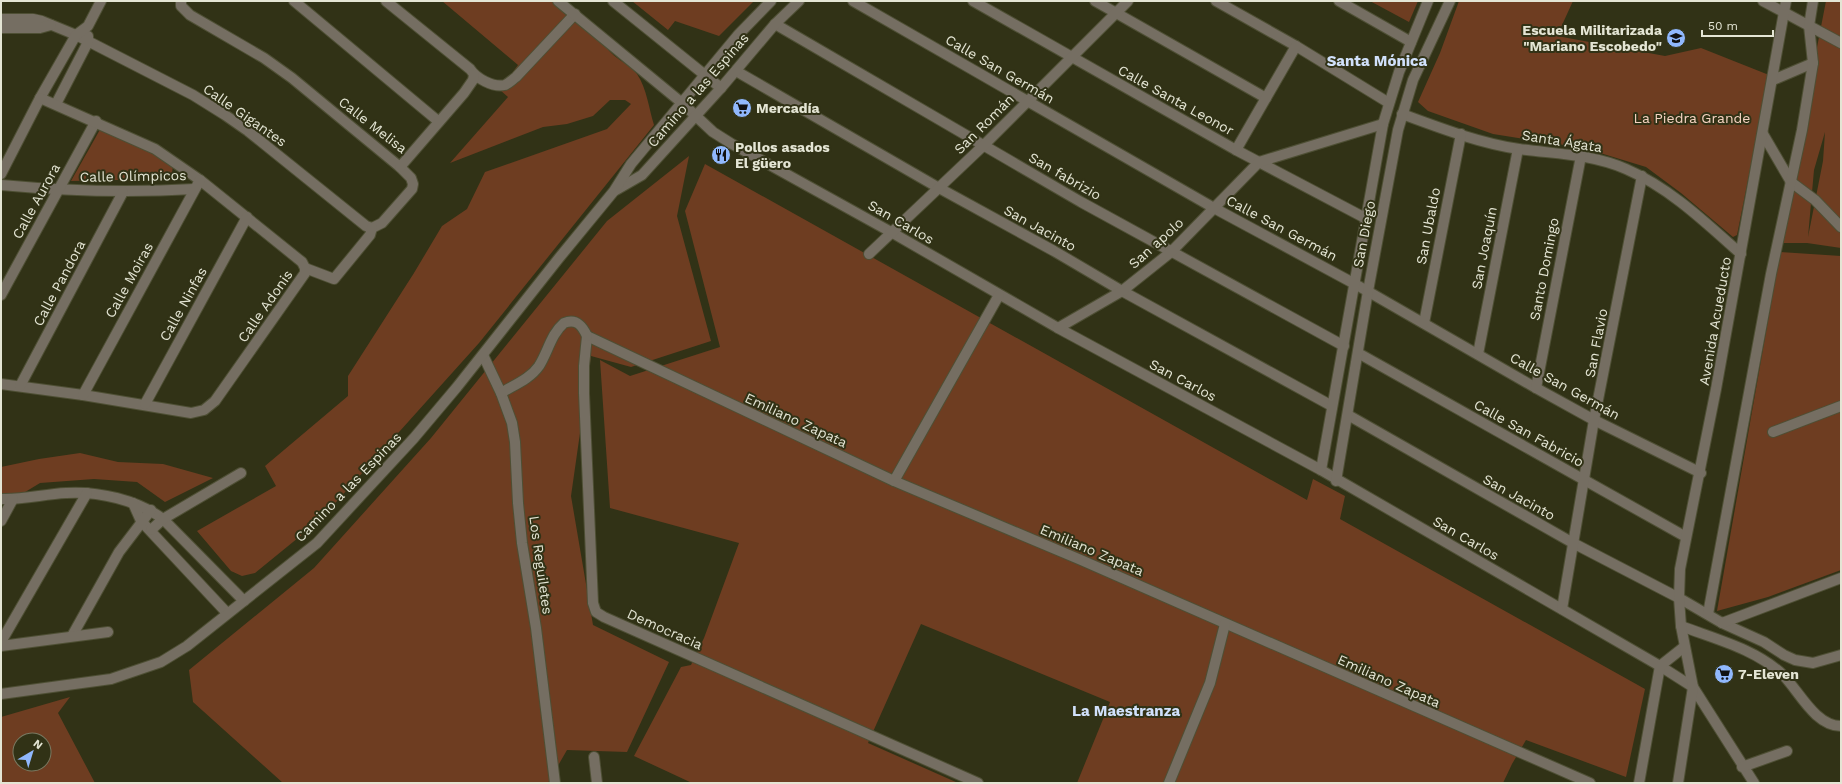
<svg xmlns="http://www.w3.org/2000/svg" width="1842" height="784" font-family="'Work Sans',sans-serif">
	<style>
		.green { fill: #6e3d21; fill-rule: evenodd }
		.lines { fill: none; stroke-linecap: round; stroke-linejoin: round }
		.minor-casing { stroke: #4e4f34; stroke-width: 12 }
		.minor { stroke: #756e62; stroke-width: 10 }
		.labels { text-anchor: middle; stroke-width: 4; stroke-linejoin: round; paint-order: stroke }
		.poi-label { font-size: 14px; font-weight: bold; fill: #e4e5d4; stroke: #313216; text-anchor: start }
		.street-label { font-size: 14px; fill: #e4e5d4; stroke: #313216 }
		.park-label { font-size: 14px; fill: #f5d3c1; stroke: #313216 }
		.neighbourhood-label { font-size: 15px; font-weight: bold; fill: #d1e1fb; stroke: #313216 }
	</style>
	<rect width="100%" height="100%" fill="#313216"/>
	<g class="green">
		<path d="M442,1h112l50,40c5,17 23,20 33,33 10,15 12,35 17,51l-175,218 -159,177 -65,53 -13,3 -11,-5 -34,-40 79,-45 -11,-20 83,-70v-20l66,-103 28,-47 25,-17 18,-37 122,-43 24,-25 -6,-4h-15l-17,16 -26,8 -24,3 -93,36 58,-66 -8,-7 18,-25z"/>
		<path d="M632,1h122l-35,35 -44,-15 -7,9z"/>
		<path d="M1370,1h48l-9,21z"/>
		<path d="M1459,1h114l-16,35 108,20 36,-8 68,27 -32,160 -4,2 -52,-44 -35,-26 -59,-18 -94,-15 -65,-23 -10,-9 22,-49z"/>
		<path d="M1826,1h15v247l-34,-5h-28zM1825,132l-2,29 -15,76 6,-67z"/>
		<path d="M102,126l49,23 22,16 -1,9 -9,5 -92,2z"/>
		<path d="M689,156l-12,60 34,125 -80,26 -40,-11 -20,140 22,129 76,37 -42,90 -60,-2 -19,33h-265l-90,-81 -4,-32 125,-102 117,-130 176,-217z"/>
		<path d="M705,164l602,336 6,-21 32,17 -5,23 305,170 -19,88 -100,-37 -14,24 -9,19h-426l33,-81 -189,-78 -53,119 90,40h-266l-58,-27 47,-89 10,-2 13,-27 35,-95 -129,-35 -10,-148 30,16 90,-29 -35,-136z"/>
		<path d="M1780,252l61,4v314l-73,27 -51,14z"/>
		<path d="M80,453l38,9 45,2 50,14 -48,24 -28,-20 -43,-3 -54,4 -28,17 -11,-3v-30l38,-8z"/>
		<path d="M70,697l-12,16 37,70h-94v-66zM20,740h24v24h-24z"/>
	</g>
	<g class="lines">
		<g class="minor-casing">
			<g id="minor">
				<path d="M294,1l144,120"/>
				<path d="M386,1l84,68c6,9 23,19 35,16 4,-2 7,-5 11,-8l59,-63"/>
				<path d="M558,1l124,102 31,29 19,12 159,88 167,96 263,142 339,196 33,21 61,96"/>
				<path d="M613,1l108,87"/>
				<path d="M853,1l361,207 141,76 181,104 58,32 107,53"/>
				<path d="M973,1l263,149 131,69"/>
				<path d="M1095,1l171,97"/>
				<path d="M1216,1l80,45 93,57"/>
				<path d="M1339,1l72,41"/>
				<path d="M1763,1l78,42"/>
				<path d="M1,19h32l9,2 34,14 117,60 32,20 23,16 118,95 6,2 10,-5 30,-34 1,-5 -2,-6 -11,-11 -108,-89 -28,-20 -74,-43 -9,-9v-5"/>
				<path d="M775,24l306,178 263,144"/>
				<path d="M1,28h39l11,-3"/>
				<path d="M736,71l203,117 115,63 68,40 210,115"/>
				<path d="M1773,80l40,-17"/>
				<path d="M56,104l32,-62v-6"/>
				<path d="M1402,114c38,14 77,29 117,35 36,5 73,5 107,20 44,19 79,53 115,85"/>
				<path d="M1763,134l28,48 24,18 26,27"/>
				<path d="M1236,150l60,-104"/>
				<path d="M400,167l64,-74 9,-13 1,-5"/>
				<path d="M1,174l39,-76 36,-63 12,-9 13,-25"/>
				<path d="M1,185c65,6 128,8 193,4"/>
				<path d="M616,190l26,-15 79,-87 54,-64 24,-23"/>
				<path d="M869,254l115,-109 144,-144"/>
				<path d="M305,268l29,11 36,-44 2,-7"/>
				<path d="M1,295l95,-174"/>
				<path d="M1424,323l37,-189"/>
				<path d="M1058,328l64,-37 49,-39 88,-90 124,-38"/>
				<path d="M587,336l307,145 187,79 509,223"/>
				<path d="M587,336l-3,30v27l9,210 3,9 8,5 374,166"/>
				<path d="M1358,353l328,184"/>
				<path d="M1478,354l40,-205"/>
				<path d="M483,355l18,38 11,30 3,19 3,61 4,40 14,85 19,155"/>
				<path d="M1,384l82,11 108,18 13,-3 11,-9 90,-128v-5l-3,-6 -102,-82 -45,-31 -115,-51"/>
				<path d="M20,386l103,-194"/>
				<path d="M1536,388l45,-232"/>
				<path d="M501,393c13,-8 29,-14 38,-27 9,-14 12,-32 25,-43 12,-5 18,2 23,13"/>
				<path d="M83,395l117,-215"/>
				<path d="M145,404l102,-187"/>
				<path d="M1348,415l225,128 106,55 43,25 42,19 20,13 11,5 18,3 28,-8"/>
				<path d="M1773,432l68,-26"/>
				<path d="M1321,470l62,-346 16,-52 29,-71"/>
				<path d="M894,481l105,-186"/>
				<path d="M1336,481l32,-190 30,-161 15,-50 37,-79"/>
				<path d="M1,499c22,1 43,-5 65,-6 33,-2 71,7 97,26l81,82"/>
				<path d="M133,503l8,18 86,92"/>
				<path d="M1,521l12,-22"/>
				<path d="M151,530l12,-11 78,-46"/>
				<path d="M1562,609l32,-189 48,-244"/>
				<path d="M1708,614l63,-340 31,-144 11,-67 -4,-37 4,-25"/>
				<path d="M1722,623l119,-45"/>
				<path d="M1681,626c34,13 75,23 102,49 16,16 32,51 58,51"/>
				<path d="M72,636l47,-84 32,-42"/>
				<path d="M1,642l86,-149"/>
				<path d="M1,646l107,-14"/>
				<path d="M1,694l110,-15 50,-17 26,-16 130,-103 97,-105 43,-51 102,-129 55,-67 17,-27 107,-129 33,-34"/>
				<path d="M594,757l3,26"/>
				<path d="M1742,767l45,-16"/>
				<path d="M1169,783l41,-100 15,-59"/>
				<path d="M1639,783l21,-117 24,-19"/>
				<path d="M1678,783l15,-96 -12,-61 -2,-28 1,-29 36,-180 70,-388"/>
			</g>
		</g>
		<use href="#minor" class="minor"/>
	</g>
	<defs>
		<g id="school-disc" transform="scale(1)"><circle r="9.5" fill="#90b8fd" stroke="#313216"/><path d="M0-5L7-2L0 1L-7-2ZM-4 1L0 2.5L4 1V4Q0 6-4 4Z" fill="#111"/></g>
		<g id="supermarket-disc" transform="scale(1)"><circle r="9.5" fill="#90b8fd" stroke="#313216"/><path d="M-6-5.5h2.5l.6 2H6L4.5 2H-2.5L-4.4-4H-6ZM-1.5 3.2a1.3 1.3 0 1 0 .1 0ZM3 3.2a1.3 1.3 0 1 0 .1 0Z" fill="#111"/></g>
		<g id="restaurant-disc" transform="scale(1)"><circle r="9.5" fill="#90b8fd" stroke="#313216"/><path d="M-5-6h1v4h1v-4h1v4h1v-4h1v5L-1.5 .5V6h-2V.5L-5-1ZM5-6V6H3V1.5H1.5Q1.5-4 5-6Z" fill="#111"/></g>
	</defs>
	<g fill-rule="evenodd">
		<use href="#school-disc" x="1676" y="38"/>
		<use href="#supermarket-disc" x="742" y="108"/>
		<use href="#restaurant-disc" x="721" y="155"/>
		<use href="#supermarket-disc" x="1724" y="674"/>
	</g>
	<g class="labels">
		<g class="poi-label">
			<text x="1662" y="35" text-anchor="end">Escuela Militarizada<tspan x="1662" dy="16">"Mariano Escobedo"</tspan></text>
			<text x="756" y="113">Mercadía</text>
			<text x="735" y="152">Pollos asados<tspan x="735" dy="16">El güero</tspan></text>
			<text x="1738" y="679">7-Eleven</text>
		</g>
		<g class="street-label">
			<text transform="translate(1000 69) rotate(30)" y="5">Calle San Germán</text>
			<text transform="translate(698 90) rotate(-49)" y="5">Camino a las Espinas</text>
			<text transform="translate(1176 100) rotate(29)" y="5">Calle Santa Leonor</text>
			<text transform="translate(245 115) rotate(35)" y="5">Calle Gigantes</text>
			<text transform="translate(984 124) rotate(-45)" y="5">San Román</text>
			<text transform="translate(373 125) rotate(38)" y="5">Calle Melisa</text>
			<text transform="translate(1562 141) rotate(9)" y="5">Santa Ágata</text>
			<text transform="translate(133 176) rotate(-1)" y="5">Calle Olímpicos</text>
			<text transform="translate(1065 176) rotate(30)" y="5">San fabrizio</text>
			<text transform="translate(36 201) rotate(-61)" y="5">Calle Aurora</text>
			<text transform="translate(901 222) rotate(30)" y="5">San Carlos</text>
			<text transform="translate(1428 226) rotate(-79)" y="5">San Ubaldo</text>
			<text transform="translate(1040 228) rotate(29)" y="5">San Jacinto</text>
			<text transform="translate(1282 228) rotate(28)" y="5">Calle San Germán</text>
			<text transform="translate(1364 234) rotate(-79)" y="5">San Diego</text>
			<text transform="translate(1156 243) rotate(-42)" y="5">San apolo</text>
			<text transform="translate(1484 248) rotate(-79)" y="5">San Joaquín</text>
			<text transform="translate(1544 269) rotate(-79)" y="5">Santo Domingo</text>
			<text transform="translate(129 280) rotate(-61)" y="5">Calle Moiras</text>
			<text transform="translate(59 283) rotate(-62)" y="5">Calle Pandora</text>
			<text transform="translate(183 304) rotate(-61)" y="5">Calle Ninfas</text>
			<text transform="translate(265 306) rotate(-55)" y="5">Calle Adonis</text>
			<text transform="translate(1715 321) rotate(-80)" y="5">Avenida Acueducto</text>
			<text transform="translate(1596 343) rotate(-79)" y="5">San Flavio</text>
			<text transform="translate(1183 380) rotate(28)" y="5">San Carlos</text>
			<text transform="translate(1565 386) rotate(29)" y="5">Calle San Germán</text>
			<text transform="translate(796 420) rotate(25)" y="5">Emiliano Zapata</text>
			<text transform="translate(1529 433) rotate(29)" y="5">Calle San Fabricio</text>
			<text transform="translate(348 487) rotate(-46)" y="5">Camino a las Espinas</text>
			<text transform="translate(1519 497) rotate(29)" y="5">San Jacinto</text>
			<text transform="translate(1466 538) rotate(30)" y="5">San Carlos</text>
			<text transform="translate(1092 550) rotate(23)" y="5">Emiliano Zapata</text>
			<text transform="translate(541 565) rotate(82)" y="5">Los Reguiletes</text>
			<text transform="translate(665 629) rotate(24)" y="5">Democracia</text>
			<text transform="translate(1389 681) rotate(24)" y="5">Emiliano Zapata</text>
		</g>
		<g class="park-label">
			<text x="1692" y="123">La Piedra Grande</text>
		</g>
		<g class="neighbourhood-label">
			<text x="1377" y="66">Santa Mónica</text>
			<text x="1126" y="716">La Maestranza</text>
		</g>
	</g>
	<rect width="1842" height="784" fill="none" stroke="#e4e5d4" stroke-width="4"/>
	<g transform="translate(32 752) rotate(38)"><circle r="19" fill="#313216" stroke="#797a62"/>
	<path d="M0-3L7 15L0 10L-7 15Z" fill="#90b8fd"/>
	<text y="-6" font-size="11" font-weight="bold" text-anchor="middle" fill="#e4e5d4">N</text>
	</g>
	<path d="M1702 30v6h71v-6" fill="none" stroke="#e4e5d4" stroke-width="2"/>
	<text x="1708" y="30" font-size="12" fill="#e4e5d4" stroke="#313216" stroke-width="3" paint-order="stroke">50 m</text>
</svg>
